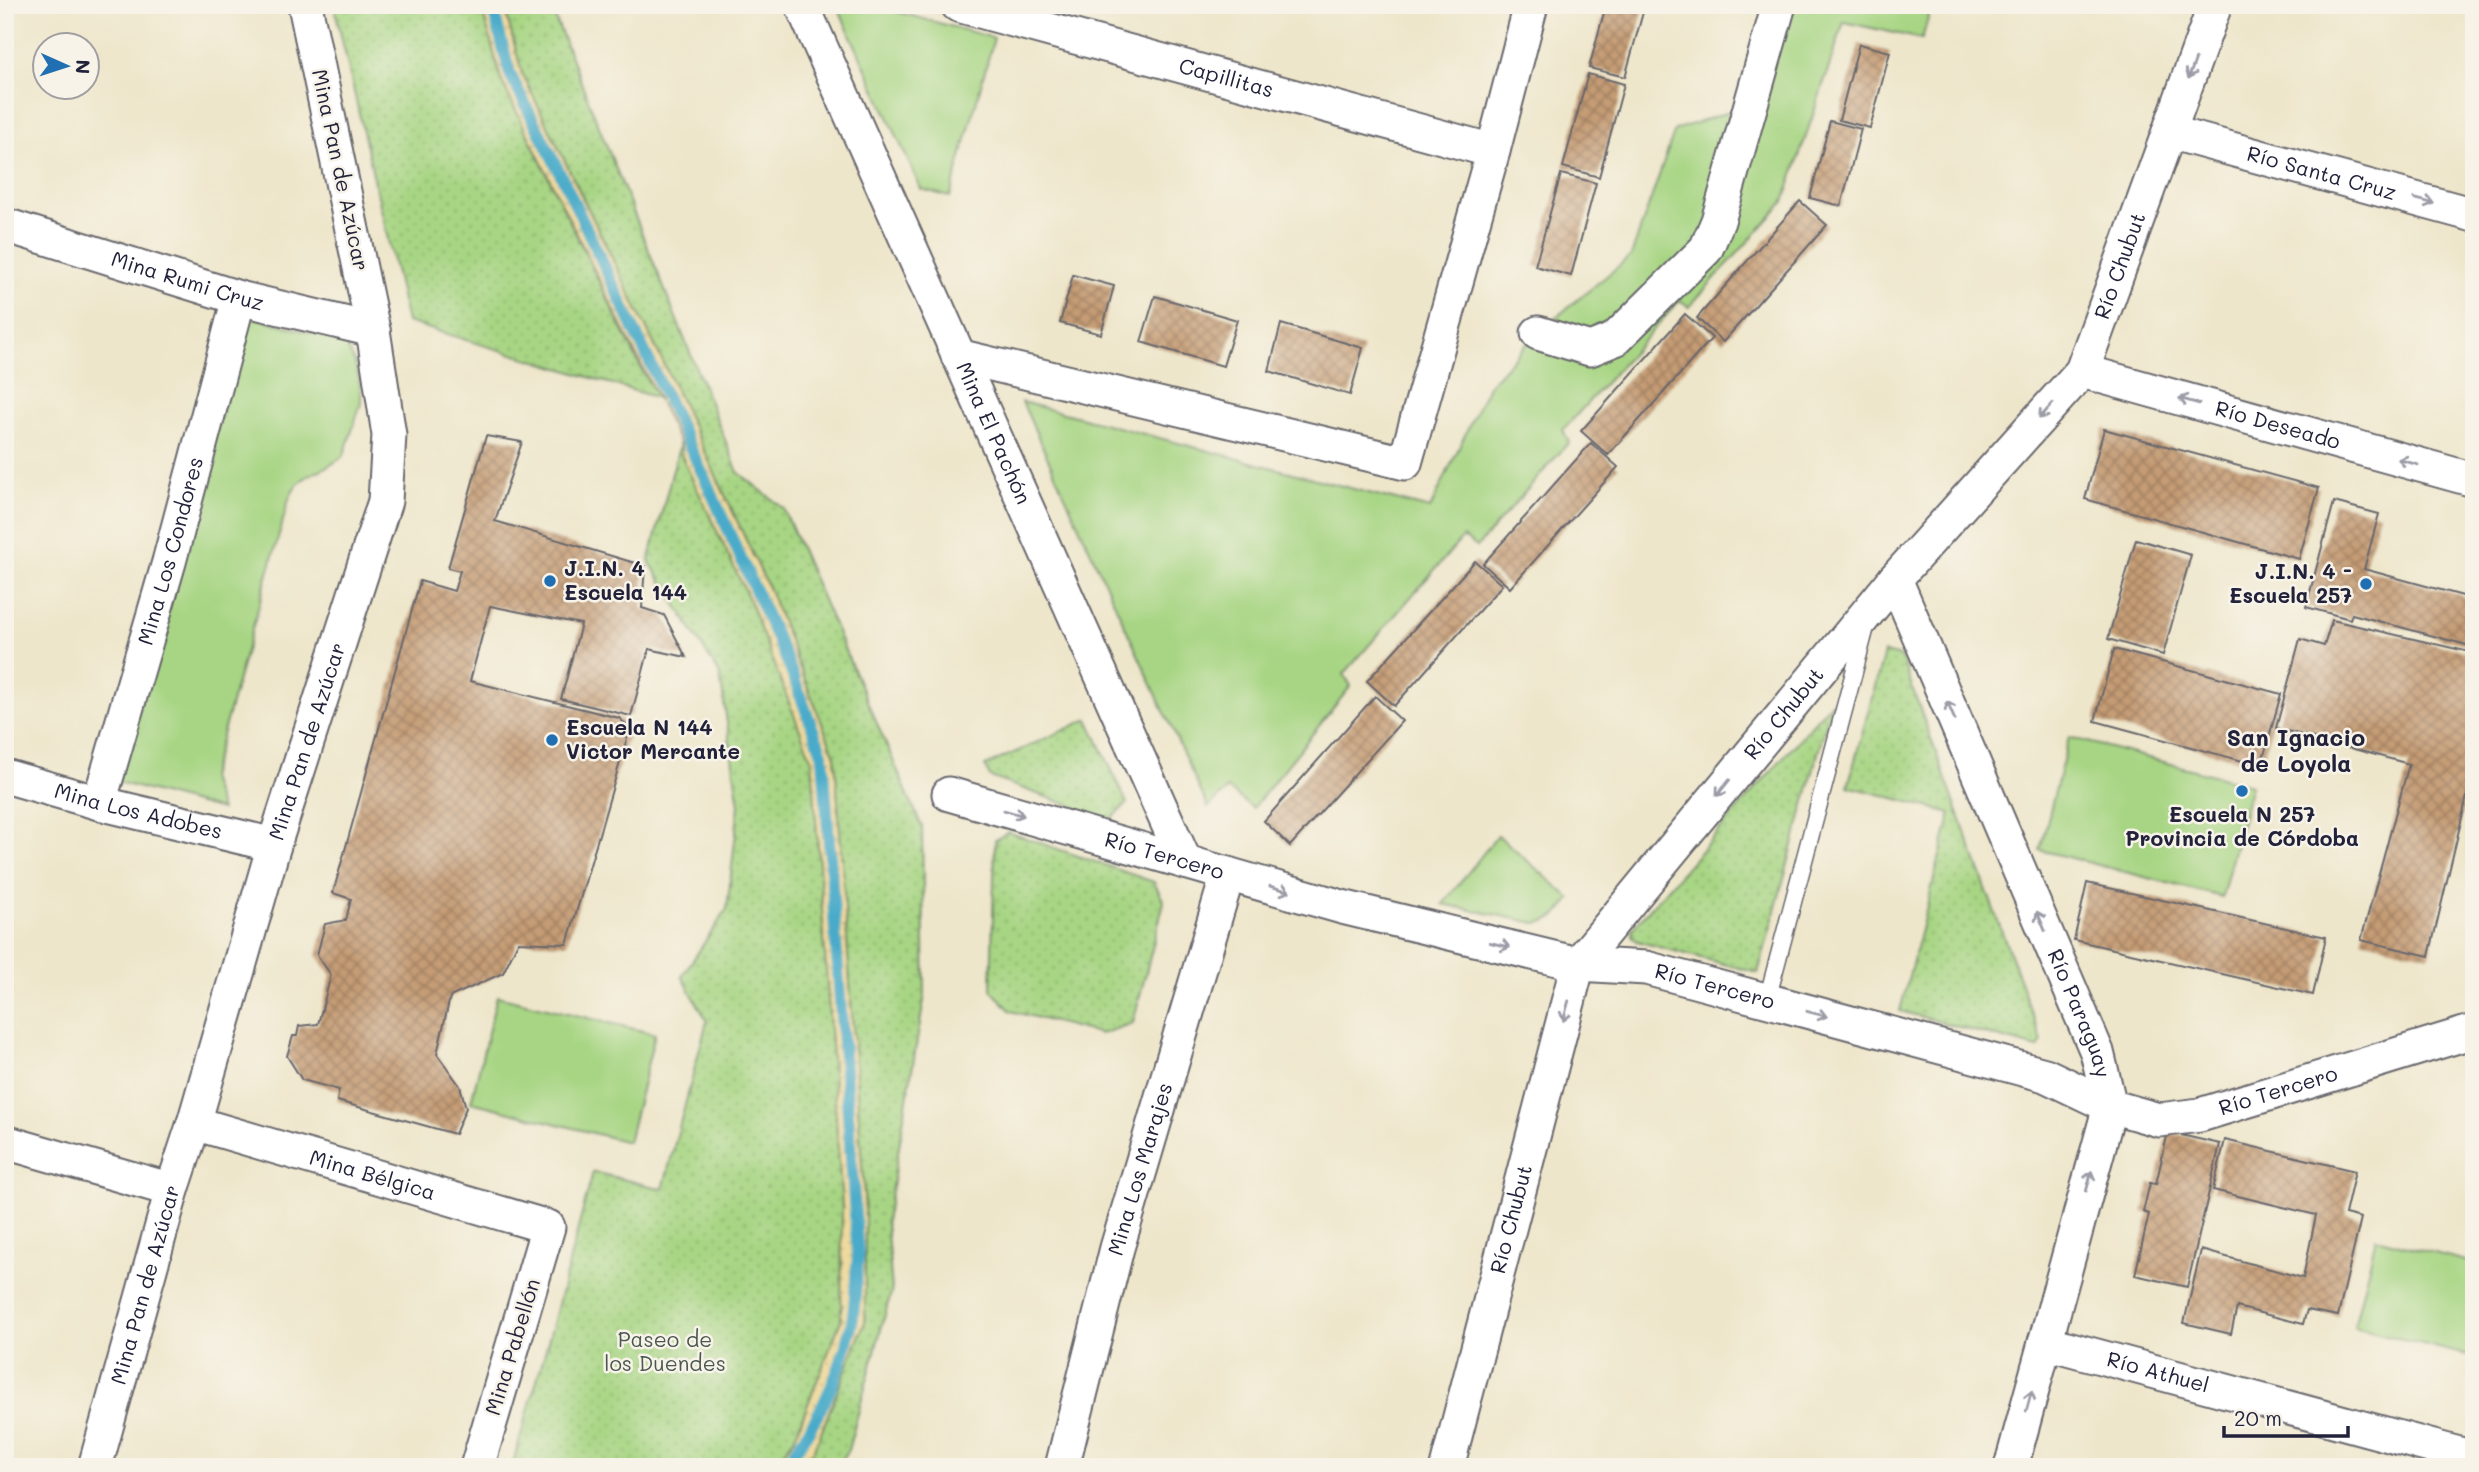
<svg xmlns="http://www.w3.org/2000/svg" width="2479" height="1472" font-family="Mali,sans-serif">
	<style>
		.green { fill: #a7d583; stroke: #647c5f; stroke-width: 2 }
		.sand { fill: url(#sand-dots); stroke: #887e6c; stroke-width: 2 }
		.park { fill: url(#park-dots); stroke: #647c5f; stroke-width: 2 }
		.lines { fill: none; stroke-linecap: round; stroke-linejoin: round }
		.stream { stroke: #49abc9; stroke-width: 12 }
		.building { fill: url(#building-cross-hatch) }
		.service-casing { stroke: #69676d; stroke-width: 19 }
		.minor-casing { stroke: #69676d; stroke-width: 37 }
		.service { stroke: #fff; stroke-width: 16 }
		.minor { stroke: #fff; stroke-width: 33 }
		.oneway { stroke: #9c9ca7 }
		.poi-dot { fill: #1f6fb2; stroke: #f7f3e8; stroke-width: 2.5 }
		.labels { text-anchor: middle; stroke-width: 5; stroke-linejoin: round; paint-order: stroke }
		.street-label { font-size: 21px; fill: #22223b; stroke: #f7f3e8 }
		.poi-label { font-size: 21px; font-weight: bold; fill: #22223b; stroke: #f7f3e8; text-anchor: start }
		.park-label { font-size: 21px; fill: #4a5851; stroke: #f7f3e8 }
		.neighbourhood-label { font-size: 23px; font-weight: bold; fill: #22223b; stroke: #f7f3e8 }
	</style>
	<defs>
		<pattern id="sand-dots" width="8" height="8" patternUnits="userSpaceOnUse" patternTransform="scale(1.75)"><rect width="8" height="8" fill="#eeda9e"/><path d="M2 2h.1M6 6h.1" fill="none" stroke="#ccbb89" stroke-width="1.8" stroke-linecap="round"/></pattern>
		<pattern id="park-dots" width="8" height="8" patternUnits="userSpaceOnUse" patternTransform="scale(1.75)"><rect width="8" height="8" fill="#a7d583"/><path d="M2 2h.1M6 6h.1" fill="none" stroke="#8fb772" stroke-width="1.8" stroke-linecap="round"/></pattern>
		<pattern id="building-cross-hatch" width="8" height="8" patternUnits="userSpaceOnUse" patternTransform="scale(1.75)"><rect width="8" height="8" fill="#c59c75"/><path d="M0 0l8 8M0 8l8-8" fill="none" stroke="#a07f61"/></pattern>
	</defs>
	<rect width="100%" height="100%" fill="#f7f3e8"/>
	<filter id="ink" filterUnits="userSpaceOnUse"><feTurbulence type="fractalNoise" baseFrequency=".0143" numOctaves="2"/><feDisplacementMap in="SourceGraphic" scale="14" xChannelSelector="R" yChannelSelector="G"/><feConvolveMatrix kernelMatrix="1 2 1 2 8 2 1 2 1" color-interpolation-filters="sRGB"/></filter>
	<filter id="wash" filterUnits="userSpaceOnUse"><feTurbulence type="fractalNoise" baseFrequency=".00686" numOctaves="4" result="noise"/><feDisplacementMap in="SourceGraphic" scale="28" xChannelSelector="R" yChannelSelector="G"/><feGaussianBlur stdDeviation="1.57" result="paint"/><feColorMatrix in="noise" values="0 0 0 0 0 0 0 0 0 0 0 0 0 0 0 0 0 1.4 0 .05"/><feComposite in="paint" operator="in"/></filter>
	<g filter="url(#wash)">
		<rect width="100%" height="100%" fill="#eee6ca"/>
		<g class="green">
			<path d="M844,5h28l122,33 -44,159 -29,-8 -81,-177z"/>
			<path d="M1796,5h136l-10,34 -78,-17 -60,180 -95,105 -9,-7 -117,130 6,12 -92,105 -14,-10 -119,137 7,12 -98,122 -25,-19 -20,18 -186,-405 408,107 58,-123 49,-53 94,-77 44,-126 74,-25 34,-79z"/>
			<path d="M249,316l92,25c14,13 21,42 20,62l-17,52c-20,20 -42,13 -55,44l-79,279 11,32 -103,-28z"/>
			<path d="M2069,737l182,48 -29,112 -182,-47z"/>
			<path d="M1498,835l73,64c-11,13 -18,22 -35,24l-93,-19z"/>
			<path d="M497,996l158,38 -27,108 -157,-40z"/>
			<path d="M2376,1238l98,25v94l-120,-30z"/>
		</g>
		<path class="sand" d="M481,5h23l18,68 141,289 105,225 67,169 30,453v113l-51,128 -13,17h-30l23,-28 47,-119 1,-111 -30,-448 -130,-304 -3,-15 -178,-362z"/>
		<g class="park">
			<path d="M334,5h147l20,75 141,290 16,28 -251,-76z"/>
			<path d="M504,5h46l188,467 45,36 139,319 3,167 -39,228 6,67 -44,161 -12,17h-35l13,-17 51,-128v-113l-30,-453 -67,-169 -105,-225 -141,-289z"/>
			<path d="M680,443l2,14 65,138 65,166 30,448 -1,111 -47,119 -23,28h-259l39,-136 42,-159 70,17 44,-168 -25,-45 45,-67 12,-104 -19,-130 -71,-114z"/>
			<path d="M1884,653l17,4 141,384 -4,7 -138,-37 51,-198 -103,-27z"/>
			<path d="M1832,702l-74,271 -121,-32 -5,-5v-7z"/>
			<path d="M1088,719l39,84 -16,17 -121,-43 -5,-11z"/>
			<path d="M1008,832l146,50 10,20 -31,121 -32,11 -90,-23 -20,-21 4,-150z"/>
		</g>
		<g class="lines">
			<path class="stream" d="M492,5l18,69 54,107 143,302 81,180 35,93 35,501c-3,23 -2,48 -7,70 -12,51 -36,100 -68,140"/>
		</g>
		<g id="blocks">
			<g class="building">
				<path d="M1606,5h39l-20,72 -36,-9z"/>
				<path d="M1859,44l31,8 -20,76 -31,-8z"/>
				<path d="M1588,74l36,10 -25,93 -36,-10z"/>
				<path d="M1830,121l31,8 -20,77 -31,-8z"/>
				<path d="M1561,174l35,9 -25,93 -36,-10z"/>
				<path d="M1800,201l27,24 -104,117 -26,-24z"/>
				<path d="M1073,275l41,11 -13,48 -41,-11z"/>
				<path d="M1155,296l82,24 -14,46 -82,-24z"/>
				<path d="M1685,314l27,24 -104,117 -27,-24z"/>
				<path d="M1281,324l82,24 -13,47 -81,-24z"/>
				<path d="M2104,429l215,59 -20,71 -214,-60z"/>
				<path d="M486,436l36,6 -27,79 150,45 -3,42 22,7 22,42 -37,-8 -18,67 -70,-17 20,-75 -91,-18 -20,75 149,37 11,10 -63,216 -49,-2 -15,31 -53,24 -13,57 23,32 6,22 -11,26 -118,-33 2,-11 -37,-10 -15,-24 6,-20h4l2,-10 19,-2 13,-49 -14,-20 8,-31 21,-4 5,-21 -18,-6 87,-312 34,10 6,-20 -12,-3z"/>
				<path d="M1591,443l27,24 -108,121 -27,-24z"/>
				<path d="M2334,502l45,12 -15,55 110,30v48l-122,-33 -2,5 -44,-12z"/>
				<path d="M2136,539l55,16 -28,100 -55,-16z"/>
				<path d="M1475,561l27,24 -108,121 -27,-25z"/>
				<path d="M2332,620l142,33v114l-45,189 -68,-16 48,-176 -133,-36 24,-89 24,7z"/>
				<path d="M2114,649l167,45 -20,72 -166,-45z"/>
				<path d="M1375,696l27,25 -112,125 -26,-25z"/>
				<path d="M2087,883l239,54 -13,58 -239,-55z"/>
				<path d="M2168,1132l52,12 -33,143 -52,-12 14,-61 -6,-2 7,-29 6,1z"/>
				<path d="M2225,1140l130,31 -10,43 16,4 -23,98 -31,-6 -4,14 -66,-17 -6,27 -47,-11 17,-73 102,28 13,-63 -103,-25z"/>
			</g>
		</g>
	</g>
	<g filter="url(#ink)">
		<use href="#blocks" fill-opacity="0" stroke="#69676d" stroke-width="2"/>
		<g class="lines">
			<g class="service-casing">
				<path id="service" d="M1767,1000l99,-373"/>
			</g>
			<g class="minor-casing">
				<g id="minor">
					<path id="s1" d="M802,5l383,857"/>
					<path id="s2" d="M958,5l535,146"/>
					<path id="s3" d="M2169,132l305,83"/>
					<path id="s4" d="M5,225l234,73 134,32"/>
					<path d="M1538,333l52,16 25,-10 91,-90 12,-28 61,-216"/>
					<path d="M958,356l447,107 88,-312 38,-146"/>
					<path id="s5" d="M2082,371l392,109"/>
					<path id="s6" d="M1895,579l202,473 13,54 -99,361"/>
					<path id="s7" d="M5,776l94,27 175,42"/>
					<path id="s8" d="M949,794l393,113 236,57 68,4 399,107 65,31 49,14 41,-5 274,-84"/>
					<path id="s9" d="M99,803l70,-241 70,-264"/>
					<path id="s10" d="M194,1123l354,104 -71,240"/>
					<path d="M5,1142l167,48"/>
					<path id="s11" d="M2045,1342l429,116"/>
					<path id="s12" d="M95,1467l77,-277 22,-67 80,-278 111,-344 4,-66 -16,-105 -68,-325"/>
					<path id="s13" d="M1062,1467l55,-219 111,-374"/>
					<path id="s14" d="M1447,1467l131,-503 317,-385 187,-208 133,-366"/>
				</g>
			</g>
			<use href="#service" class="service"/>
			<use href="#minor" class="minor"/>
		</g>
		<defs><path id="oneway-shaft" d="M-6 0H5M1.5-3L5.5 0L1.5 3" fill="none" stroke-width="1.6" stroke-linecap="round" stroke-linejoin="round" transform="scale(1.75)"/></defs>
		<g class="oneway">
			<use href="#oneway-shaft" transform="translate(2192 69) rotate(110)"/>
			<use href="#oneway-shaft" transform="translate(2424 201) rotate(15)"/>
			<use href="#oneway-shaft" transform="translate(2189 401) rotate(-164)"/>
			<use href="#oneway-shaft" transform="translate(2046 411) rotate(132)"/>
			<use href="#oneway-shaft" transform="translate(2408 462) rotate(-164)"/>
			<use href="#oneway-shaft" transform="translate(1951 711) rotate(-113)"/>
			<use href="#oneway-shaft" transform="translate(1723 788) rotate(129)"/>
			<use href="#oneway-shaft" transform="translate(1014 813) rotate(16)"/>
			<use href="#oneway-shaft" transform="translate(1280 889) rotate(16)"/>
			<use href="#oneway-shaft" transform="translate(2041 921) rotate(-113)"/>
			<use href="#oneway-shaft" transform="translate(1500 945) rotate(14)"/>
			<use href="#oneway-shaft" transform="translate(1566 1011) rotate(105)"/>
			<use href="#oneway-shaft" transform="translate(1817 1014) rotate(15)"/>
			<use href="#oneway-shaft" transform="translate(2089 1181) rotate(-75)"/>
			<use href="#oneway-shaft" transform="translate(2029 1401) rotate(-75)"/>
		</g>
	</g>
	<g class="poi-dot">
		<circle cx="550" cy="581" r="7"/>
		<circle cx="2366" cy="584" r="7"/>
		<circle cx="552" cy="740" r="7"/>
		<circle cx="2242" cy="791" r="7"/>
	</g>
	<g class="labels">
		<g class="street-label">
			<text dy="7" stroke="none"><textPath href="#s2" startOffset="278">Capillitas</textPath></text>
			<text transform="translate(340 170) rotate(78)" y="7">Mina Pan de Azúcar</text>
			<text dy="7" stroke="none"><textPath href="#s3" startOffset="158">Río Santa Cruz</textPath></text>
			<text dy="7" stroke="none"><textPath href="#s14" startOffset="1410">Río Chubut</textPath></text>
			<text dy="7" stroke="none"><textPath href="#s4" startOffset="191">Mina Rumi Cruz</textPath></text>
			<text dy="7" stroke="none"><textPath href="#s5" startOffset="203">Río Deseado</textPath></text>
			<text dy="7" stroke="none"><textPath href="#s1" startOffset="469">Mina El Pachón</textPath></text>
			<text dy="7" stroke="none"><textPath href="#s9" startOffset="262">Mina Los Condores</textPath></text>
			<text dy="7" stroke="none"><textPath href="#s14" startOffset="844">Río Chubut</textPath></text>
			<text dy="7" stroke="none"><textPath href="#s12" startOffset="756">Mina Pan de Azúcar</textPath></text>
			<text dy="7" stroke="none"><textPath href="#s7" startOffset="138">Mina Los Adobes</textPath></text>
			<text dy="7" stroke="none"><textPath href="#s8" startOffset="224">Río Tercero</textPath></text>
			<text dy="7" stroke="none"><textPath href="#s8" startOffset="791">Río Tercero</textPath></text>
			<text dy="7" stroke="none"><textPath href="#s6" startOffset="472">Río Paraguay</textPath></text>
			<text dy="7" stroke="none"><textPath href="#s8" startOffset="1379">Río Tercero</textPath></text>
			<text dy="7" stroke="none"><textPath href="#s13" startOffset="308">Mina Los Marajes</textPath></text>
			<text dy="7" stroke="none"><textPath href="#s10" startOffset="186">Mina Bélgica</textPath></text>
			<text dy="7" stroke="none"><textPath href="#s14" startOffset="256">Río Chubut</textPath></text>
			<text dy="7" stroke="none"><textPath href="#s12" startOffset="189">Mina Pan de Azúcar</textPath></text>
			<text transform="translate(513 1347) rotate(-73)" y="7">Mina Pabellón</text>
			<text dy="7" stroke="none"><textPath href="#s11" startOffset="117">Río Athuel</textPath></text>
		</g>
		<g class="poi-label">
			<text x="564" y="576">J.I.N. 4<tspan x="564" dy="24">Escuela 144</tspan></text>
			<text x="2352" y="579" text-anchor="end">J.I.N. 4 -<tspan x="2352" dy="24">Escuela 257</tspan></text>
			<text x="566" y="735">Escuela N 144<tspan x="566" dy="24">Victor Mercante</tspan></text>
			<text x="2242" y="822" text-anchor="middle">Escuela N 257<tspan x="2242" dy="24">Provincia de Córdoba</tspan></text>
		</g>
		<g class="park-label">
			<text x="665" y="1347">Paseo de<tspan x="665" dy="24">los Duendes</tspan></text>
		</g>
		<g class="neighbourhood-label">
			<text x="2296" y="746">San Ignacio<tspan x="2296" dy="26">de Loyola</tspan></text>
		</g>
	</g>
	<rect width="2479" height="1472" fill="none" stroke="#f7f3e8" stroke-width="28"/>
	<g transform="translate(66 66) rotate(93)"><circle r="33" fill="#f7f3e8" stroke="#a29fa3" stroke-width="2"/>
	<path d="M0-5L12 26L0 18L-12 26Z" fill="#1f6fb2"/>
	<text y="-10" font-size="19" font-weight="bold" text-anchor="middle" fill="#22223b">N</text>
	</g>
	<path d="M2224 1426v10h124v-10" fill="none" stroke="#22223b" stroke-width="3.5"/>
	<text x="2234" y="1426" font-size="21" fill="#22223b" stroke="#f7f3e8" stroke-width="5" paint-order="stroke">20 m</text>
</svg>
